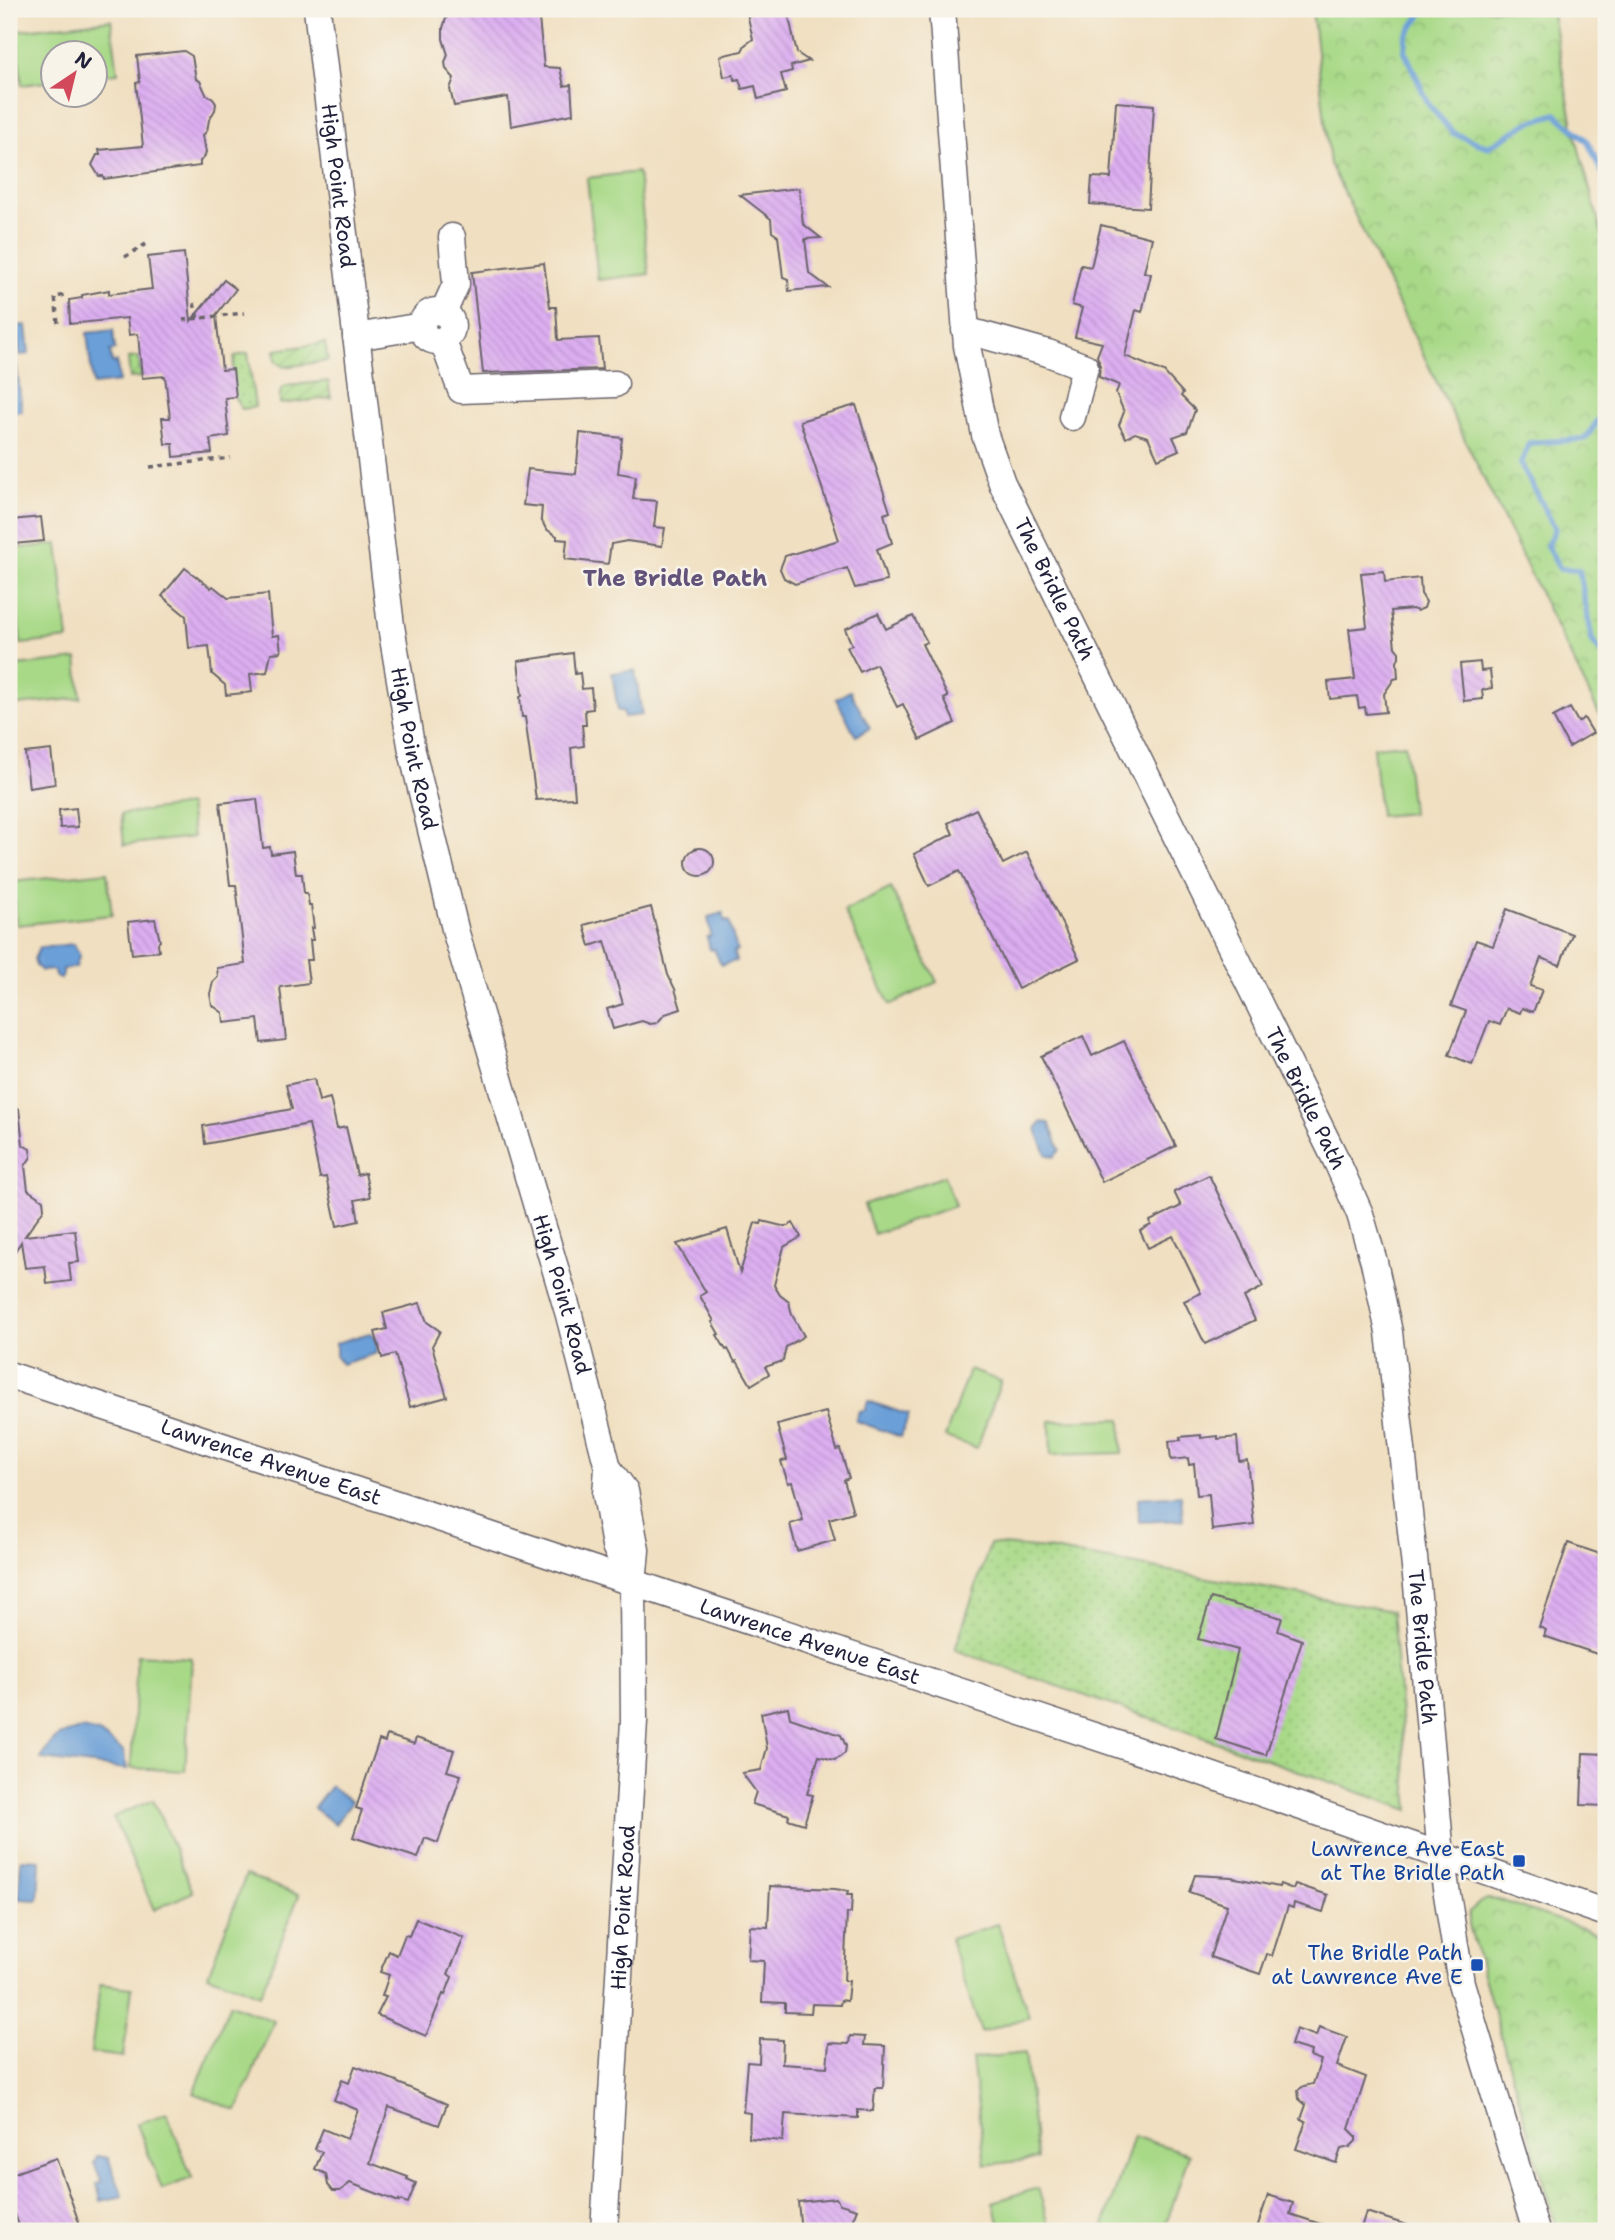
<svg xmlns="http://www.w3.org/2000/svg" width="1615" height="2240" font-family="'Shantell Sans',sans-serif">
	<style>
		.grass { fill: url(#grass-dots); stroke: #657e61; stroke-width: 2 }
		.park { fill: url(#park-crowns); stroke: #657e61; stroke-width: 2 }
		.garden { fill: url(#garden-furrows); stroke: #657e61; stroke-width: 2 }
		.pitch { fill: #a8d987; stroke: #657e61; stroke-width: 2 }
		.water { fill: #6b9fd7; stroke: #466089; stroke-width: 2 }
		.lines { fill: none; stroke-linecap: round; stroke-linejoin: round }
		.stream { stroke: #6b9fd7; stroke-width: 6 }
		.building { fill: url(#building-back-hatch) }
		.minor-casing { stroke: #6a646a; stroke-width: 29 }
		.path { stroke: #6a646a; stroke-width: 3.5; stroke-dasharray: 5 5; stroke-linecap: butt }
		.minor { stroke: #fff; stroke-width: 26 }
		.transit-dot { fill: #1a4fb4; stroke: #f7f3e8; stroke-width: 2.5 }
		.labels { text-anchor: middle; stroke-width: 5; stroke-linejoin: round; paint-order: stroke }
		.street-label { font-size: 21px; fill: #22223b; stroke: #f7f3e8 }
		.transit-label { font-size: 21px; fill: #164399; stroke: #f7f3e8; text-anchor: end }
		.neighbourhood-label { font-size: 23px; font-weight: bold; fill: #63537a; stroke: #f7f3e8 }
	</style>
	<defs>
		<pattern id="grass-dots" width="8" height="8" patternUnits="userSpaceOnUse" patternTransform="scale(1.75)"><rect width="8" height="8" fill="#a8d987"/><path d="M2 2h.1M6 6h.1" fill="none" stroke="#90ba75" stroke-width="1.8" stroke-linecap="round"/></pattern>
		<pattern id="park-crowns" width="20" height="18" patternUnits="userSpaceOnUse" patternTransform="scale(1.75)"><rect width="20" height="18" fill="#a8d987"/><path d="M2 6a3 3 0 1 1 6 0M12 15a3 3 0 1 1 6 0" fill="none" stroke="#90ba75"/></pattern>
		<pattern id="garden-furrows" width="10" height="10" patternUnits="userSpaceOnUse" patternTransform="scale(1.75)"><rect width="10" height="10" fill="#a8d987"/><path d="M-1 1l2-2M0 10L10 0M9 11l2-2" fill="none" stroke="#90ba75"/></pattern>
		<pattern id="building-back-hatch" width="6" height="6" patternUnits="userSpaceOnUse" patternTransform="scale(1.75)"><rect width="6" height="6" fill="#dcaef0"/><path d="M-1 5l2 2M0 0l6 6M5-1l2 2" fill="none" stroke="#bc95cf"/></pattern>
	</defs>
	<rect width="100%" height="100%" fill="#f7f3e8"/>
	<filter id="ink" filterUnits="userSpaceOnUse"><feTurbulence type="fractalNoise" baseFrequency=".0143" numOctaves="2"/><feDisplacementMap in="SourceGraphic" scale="14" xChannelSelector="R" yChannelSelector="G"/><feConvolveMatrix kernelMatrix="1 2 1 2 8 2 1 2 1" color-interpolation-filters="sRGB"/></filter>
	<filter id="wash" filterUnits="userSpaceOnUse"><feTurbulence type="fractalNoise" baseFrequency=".00686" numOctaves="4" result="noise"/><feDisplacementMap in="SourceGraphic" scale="28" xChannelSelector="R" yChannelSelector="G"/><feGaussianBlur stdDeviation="1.57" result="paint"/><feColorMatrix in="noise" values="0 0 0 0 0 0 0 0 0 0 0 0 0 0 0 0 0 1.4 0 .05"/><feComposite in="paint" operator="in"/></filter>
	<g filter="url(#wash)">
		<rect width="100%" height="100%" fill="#f0dfc0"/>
		<g class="grass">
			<path d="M248,353l7,54 -13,2c-13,-15 -11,-35 -7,-53z"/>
			<path d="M990,1544l57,5 345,62 17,199 -454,-160z"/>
		</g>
		<g class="park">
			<path d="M1312,9h239l23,122 32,118v479l-276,-564z"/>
			<path d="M1487,1899l13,1 106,36v295h-49l-88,-306v-13l9,-8z"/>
		</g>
		<g class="garden">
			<path d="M325,343l3,18 -44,6 -8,-6 -1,-11z"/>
			<path d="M139,357l2,20 -11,1 -2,-20z"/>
			<path d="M328,381l3,17 -51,6c0,-8 -2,-14 6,-18z"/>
		</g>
		<g class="pitch">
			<path d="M111,20l7,53 -23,3 -1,-24h-42v29l-30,4 -6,-54z"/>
			<path d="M638,172l11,102 -51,6 -11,-102z"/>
			<path d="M58,544l10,95 -47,5 -11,-95z"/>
			<path d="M77,659l4,39 -72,8v-39z"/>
			<path d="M1405,744l7,69 -32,3 -7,-69z"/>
			<path d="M189,805l4,32 -69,8 -3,-31z"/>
			<path d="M107,872l5,43 -95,10 -5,-43z"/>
			<path d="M891,888l46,94 -47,23 -46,-94z"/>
			<path d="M944,1176l11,30 -81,28 -10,-30z"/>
			<path d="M969,1370l32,11 -24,67 -32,-11z"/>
			<path d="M1121,1419l1,34 -71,2 -1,-34z"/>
			<path d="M137,1655l55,3 -7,113 -54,-3z"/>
			<path d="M153,1800l40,92 -39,18 -41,-93z"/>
			<path d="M246,1875l53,20 -39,100 -52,-20z"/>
			<path d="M998,1924l31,93 -48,15 -31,-93z"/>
			<path d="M100,1984l32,4 -9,69 -32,-4z"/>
			<path d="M230,2004l44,17 -37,90 -43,-18z"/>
			<path d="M1025,2053l12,106 -52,6 -13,-106z"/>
			<path d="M167,2113l25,65 -30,11 -25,-65z"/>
			<path d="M1133,2136l56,18 -25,77h-54l-7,-2z"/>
			<path d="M1038,2188l13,43h-49l-9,-29z"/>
		</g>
		<g class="water">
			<path d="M9,307l13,104 -13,2z"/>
			<path d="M26,325l3,29 -9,1 -4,-29z"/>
			<path d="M113,330l2,20 -5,1 2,12 5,-1 2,20 -26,3 -6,-52z"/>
			<path d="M635,670l7,45 -18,2 -1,-6h-5l-6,-38z"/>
			<path d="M850,691l20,37 -14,8 -20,-37z"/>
			<path d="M723,913l2,9 4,-1 8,30 -3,1 2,9 -15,4 -7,-16 -4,1 -3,-13 4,-1 -3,-19z"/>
			<path d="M73,944c11,14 5,10 3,23l-13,2v6l-2,4 -6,-3 -1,-6 -12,1 -6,-5 -2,-7 5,-11z"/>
			<path d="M1041,1122l8,1 11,27 -6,7 -8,-3 -10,-25z"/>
			<path d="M370,1333l7,8v12l-35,11 -6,-8v-13z"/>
			<path d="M868,1401l41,14 -8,22 -45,-16 3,-10 6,-1z"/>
			<path d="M1181,1495l2,25 -44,2 -1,-24z"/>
			<path d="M83,1729l16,4 24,18 4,18 -86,-10c11,-21 18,-26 42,-30z"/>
			<path d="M331,1786l21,16 -17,22 -21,-16z"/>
			<path d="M21,1859l19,1 -2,40 -19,-1z"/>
			<path d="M97,2156l11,2 15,38 -22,5 -4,-17 5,-2 -8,-19z"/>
		</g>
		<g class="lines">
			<g class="stream">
				<path d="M1425,9l-19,27 -1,16 24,53 24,28 35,14 42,-25 26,-8 32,28 18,38"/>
				<path d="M1606,409l-21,30 -56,4 -8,21 34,65 -8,17 13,23 19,1 13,71 9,11 5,-1"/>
			</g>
		</g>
		<g id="blocks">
			<g class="building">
				<path d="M449,9h89l6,58 16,1 4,18 7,-1 2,29 -62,12 -3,-29 -54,9 -4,-17 4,-11 -8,-9 -1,-7 3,-7 -5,-16v-11z"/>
				<path d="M746,9h41l10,44 12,8 -18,5 1,5 -11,3 5,18 -28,7 -3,-13 -13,3 -3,-10 -4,1 -2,-5 -9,2 -4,-21 22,-5 3,-6 8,-6z"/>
				<path d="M184,51l8,5 4,23 4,2 6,13 7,4 3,6 -1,6 -6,10 -2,11 -4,4 3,17 -2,6 -4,3v5l-96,13 -1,-3h-4l-7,-11 5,-10h3l-1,-5 44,-4 -7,-63 4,-1 -3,-26z"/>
				<path d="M1116,102l38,3 -6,103 -58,-4 2,-27 19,1z"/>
				<path d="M799,188l4,36 18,14 -16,1 4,34 19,14 -39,4 -1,-12 -5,-2 -5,-41 -6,-4 -1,-13 -31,-24z"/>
				<path d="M1101,225l51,13 -8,34 7,2 -9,38 -6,-2 -11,46 39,16 19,21 -2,3 14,14 -8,22 -14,5 6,13 -21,9 -10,-22 -13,-4 -9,5 -7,-13 5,-13 -8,-19 3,-8 -20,-8 1,-13 -3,-8 5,-13 -27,-6 7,-29 -10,-3 9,-40 10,2z"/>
				<path d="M184,253l7,68 33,-41 12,9 -20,26 6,55 11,-1 3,28 -11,1 4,38 -19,3 2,14 -38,4 -1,-13h-8l-3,-26h8l-5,-42 -23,2 -4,-44 -9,1 -2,-17 -57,6 -1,-24 13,-2v-3l27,-5v4l43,-5 -4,-32z"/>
				<path d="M544,263l6,44h6l2,33 41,-2 3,31 -119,4 -11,-101z"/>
				<path d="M856,405l34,107 -6,2 8,29 -15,6 10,32 -32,7 -8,-20 -52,16 -11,-6 -4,-9 5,-13 54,-16 -39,-119z"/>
				<path d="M580,433l42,5 -4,35 18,3 -3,23 24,2 -3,26 11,1 -3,18 -35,-5 -16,3 -3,20 -43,-5 2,-19 -10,-1v-3l-11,-7 -5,-10 1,-12 -19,-2 5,-36 48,5z"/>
				<path d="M41,517l3,24 -30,3 -2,-24z"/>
				<path d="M185,568l26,20 2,-2 15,12 40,-4 4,42 7,-1 2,17 -10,1 -4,19 -17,2 2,18 -26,3 -1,-10 -13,-11 -3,-28 -20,2 -3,-32 -24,-20z"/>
				<path d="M1384,571l1,11 35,-4 1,16 5,8 -2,6 -7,3 -5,-2 -21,2 4,36 4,5v5l-2,5 1,16 -4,1 -10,15 2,18 -20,2 -1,-7 -6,1 -2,-12 -27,3 -2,-17 27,-3 -6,-50 18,-2 -6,-54z"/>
				<path d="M878,613l8,16 27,-13 14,26 -5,2 26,53 -4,2 11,24 -35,17 -17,-36 -6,3 -21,-43 -16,8 -13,-25 5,-2 -7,-16z"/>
				<path d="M573,653l2,21 5,-1 2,16 9,-1 2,21 -8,1 1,15h-4l2,21 -13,2 4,50 -39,2 -11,-83h-3l-2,-20 2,-1 -4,-35z"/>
				<path d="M1480,662l1,9 9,-1 2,18 -10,2 1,9 -19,2 -4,-37z"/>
				<path d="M1570,708l8,14 6,-4 9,15 -24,14 -16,-30z"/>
				<path d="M51,750l4,34 -26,4 -4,-35z"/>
				<path d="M257,799l6,49 7,-1 1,7 22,-3 3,23h6l2,19h3l2,12h2l3,23h-3l2,12h-3l2,20h-6l3,23 -29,4 6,53 -25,3 -3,-24 -34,4 -1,-10 -11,-8 -2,-11 3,-12 5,-5 -1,-9 28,-4 -9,-79h-6l-10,-82z"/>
				<path d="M76,808l2,19 -18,1 -1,-18z"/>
				<path d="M976,809l27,55 24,-12 52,107 -61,30 -59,-118 -30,15 -15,-32 39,-20 -5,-11z"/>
				<circle cx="700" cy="862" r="14"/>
				<path d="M651,907l17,68 7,14 6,20 -16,5 -8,9 -7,1 -8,-3 -29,8 -6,-20 16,-5 -18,-63 -15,5 -6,-21z"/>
				<path d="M1507,909l65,25 -12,31 -19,-7 -11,28 12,4 -9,22 -11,-4 -2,5 -13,-5 -7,17 -11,-4 -17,43 -23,-9 17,-44 -15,-5 25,-66 17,6z"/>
				<path d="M155,919l5,22 -2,2 1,8 -27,3 -4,-32z"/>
				<path d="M1083,1036l9,20 32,-15 52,105 -74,36 -61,-126z"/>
				<path d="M314,1079l5,22 11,-3 7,31 9,-2 11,48 8,-2 5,24 -15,3 4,21 -22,5 -11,-49 -6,1 -11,-54 -104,20 -2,-18 89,-17 -6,-24z"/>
				<path d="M9,1109h10l4,36 7,4 1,8 -6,9 3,24 15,10 1,9 -19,27 50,-6 4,32 -10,1 2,18 -24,3 -2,-18 -20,2 -4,-26 -12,18z"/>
				<path d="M1209,1175l54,112 -19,10 11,23 -50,24 -21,-43 17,-8 -28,-57 -25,12 -8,-17 11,-6 -1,-4 31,-15 -7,-14z"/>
				<path d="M762,1221l24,6 7,-4 8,14 -17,10 -10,38 6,10 9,7 3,13 12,21 -18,11 -3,14 -18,6 4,7 -18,11 -14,-24 -2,1 -7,-13 -2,1 -9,-15 2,-1 -7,-12 2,-1 -14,-25 6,-4 -29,-48 50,-15 13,44 15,-50 6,1z"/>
				<path d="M420,1303l7,19 13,9 -8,15 15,51 -37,10 -15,-53 -13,4 -7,-26 12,-3 -4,-16z"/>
				<path d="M826,1412l11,38 3,-1 9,29 -5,2 9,32 -24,7 6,21 -38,11 -7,-27 13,-4 -11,-38 -4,1 -7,-22 6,-1 -10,-35z"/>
				<path d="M1201,1435v3l17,-2v3l19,-2 2,24 8,-1 7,65 -42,5 -3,-36 -12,1 -3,-31 -5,1 -1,-7 -17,2 -2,-19 12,-1 -1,-3z"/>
				<path d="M1568,1543l38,13v101l-62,-21 2,-6 -7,-3z"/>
				<path d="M1211,1598l71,20 -4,13 24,9 -36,115 -50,-16 22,-89 -40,-11z"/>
				<path d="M788,1707l2,11 51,17 5,11 -1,7 -8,6 -3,1 -15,-4 -12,38 6,1 -9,29 -16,-5 1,-4 -37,-11 4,-12 -14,-19 19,-3 6,-22 -6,-35z"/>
				<path d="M387,1735l27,9 2,-6 38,12 -7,21 14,4 -23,68 -13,-5 -7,20 -65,-21 9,-27 -6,-2 23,-68 6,2z"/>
				<path d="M1583,1753l23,1v52l-25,-1z"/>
				<path d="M1195,1875l36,2 48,10 1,-3 13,5 2,-5 33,11 -5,17 -29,-9 -1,5 -5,-2 -16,50 -5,-2 -7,20 -50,-17 17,-52 -38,-13z"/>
				<path d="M770,1886l65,3 13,2 -1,4h5l-1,18h-4l-3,68h5l-2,20 -6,-1 -1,5 -28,-1 -1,9 -26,-1v-9l-23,-1 2,-41 -16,-1 2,-34 18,1z"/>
				<path d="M416,1919l48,19 -16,36 4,3 -7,18 -2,-1 -17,42 -49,-21 9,-18 -4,-1 7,-21 -9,-3 9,-21 8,4 8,-20 4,1z"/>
				<path d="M1319,2027l28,10 -10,29 29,11 -17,52 7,7v5l-6,6 -9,2 -5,14 -40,-14 10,-28 -5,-2 5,-14 -7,-6 -1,-9 6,-4 9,-2 8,-24 -11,-4 1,-5 -20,-6 5,-16 20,7z"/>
				<path d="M850,2036l15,1 -1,8 21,1 -2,42h-8l-2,23 -15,-1v8l-73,-4 -2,27 -34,-3 1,-25 -7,-1 4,-50 12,1 1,-24 23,1 -1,24 45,3 2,-24 20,1z"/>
				<path d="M355,2066l42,15 1,2 49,21 -8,21 -50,-18 -19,56 38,14 -1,2 9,4 -8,20 -9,-3v2l-49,-19 -10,8h-7l-5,-6 -2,-11 -11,-5 7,-17 -7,-3 8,-20 24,10 11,-29 -24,-10 8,-20 7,3z"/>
				<path d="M56,2158l26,73h-61l-8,-22 -4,2v-36z"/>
				<path d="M1268,2195l25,8 -3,11 43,14v3h-77z"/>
				<path d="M836,2198l4,6 17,5 -5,12 3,3 -9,7h-45l-3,-29z"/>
				<path d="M1366,2212l50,16v3h-56z"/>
			</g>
		</g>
	</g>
	<g filter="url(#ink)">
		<use href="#blocks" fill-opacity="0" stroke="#6a646a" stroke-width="2"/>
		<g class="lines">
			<g class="minor-casing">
				<g id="minor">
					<path id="s1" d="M317,9l74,617 21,125 44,182 113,382 39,153 -2,26 9,52 18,38"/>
					<path id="s2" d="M942,9l25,337 18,89 17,48 336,681 22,50 14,48 15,70 28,253 24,271 20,127 75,248"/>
					<circle cx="437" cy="326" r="15"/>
					<path d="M443,313l13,-29 -4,-47"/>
					<path d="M965,330l83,23 37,14 -13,50"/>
					<path d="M356,337l66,-11"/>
					<path d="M443,341l18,49 154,-6"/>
					<path id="s3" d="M9,1375l1181,393 416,145"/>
					<path id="s4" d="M604,2231l30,-510 -1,-137 3,-34 -11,-59 -17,-23"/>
				</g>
			</g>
			<g class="path">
				<path d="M125,257l21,-13"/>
				<path d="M194,303l4,16"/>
				<path d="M183,320l61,-7"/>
				<path d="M58,323l-3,-26 11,-2"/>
				<path d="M150,467l80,-9"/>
			</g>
			<use href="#minor" class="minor"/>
		</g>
	</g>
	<g class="transit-dot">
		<rect x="1512" y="1854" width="14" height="14" rx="3.5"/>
		<rect x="1470" y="1958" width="14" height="14" rx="3.5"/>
	</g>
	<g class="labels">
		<g class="street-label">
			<text dy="7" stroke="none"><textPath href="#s1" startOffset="178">High Point Road</textPath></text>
			<text dy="7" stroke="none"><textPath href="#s2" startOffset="598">The Bridle Path</textPath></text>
			<text dy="7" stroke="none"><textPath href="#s1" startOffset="746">High Point Road</textPath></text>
			<text dy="7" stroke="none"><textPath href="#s2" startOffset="1166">The Bridle Path</textPath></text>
			<text dy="7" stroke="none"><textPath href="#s1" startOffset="1312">High Point Road</textPath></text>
			<text dy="7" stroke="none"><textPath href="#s3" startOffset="276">Lawrence Avenue East</textPath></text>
			<text dy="7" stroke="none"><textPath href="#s3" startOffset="844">Lawrence Avenue East</textPath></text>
			<text dy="7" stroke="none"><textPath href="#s2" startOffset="1732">The Bridle Path</textPath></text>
			<text dy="7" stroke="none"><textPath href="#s4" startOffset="324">High Point Road</textPath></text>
		</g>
		<g class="transit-label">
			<text x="1505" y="1856">Lawrence Ave East<tspan x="1505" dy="24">at The Bridle Path</tspan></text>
			<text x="1463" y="1960">The Bridle Path<tspan x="1463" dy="24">at Lawrence Ave E</tspan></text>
		</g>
		<g class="neighbourhood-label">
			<text x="675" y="586">The Bridle Path</text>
		</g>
	</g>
	<rect width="1615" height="2240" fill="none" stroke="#f7f3e8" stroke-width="35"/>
	<g transform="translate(74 74) rotate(35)"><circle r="33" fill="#f7f3e8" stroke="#a29fa3" stroke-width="2"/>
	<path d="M0-5L12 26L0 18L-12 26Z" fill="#d1495b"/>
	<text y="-10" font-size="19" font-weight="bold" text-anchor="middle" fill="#22223b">N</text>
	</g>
</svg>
